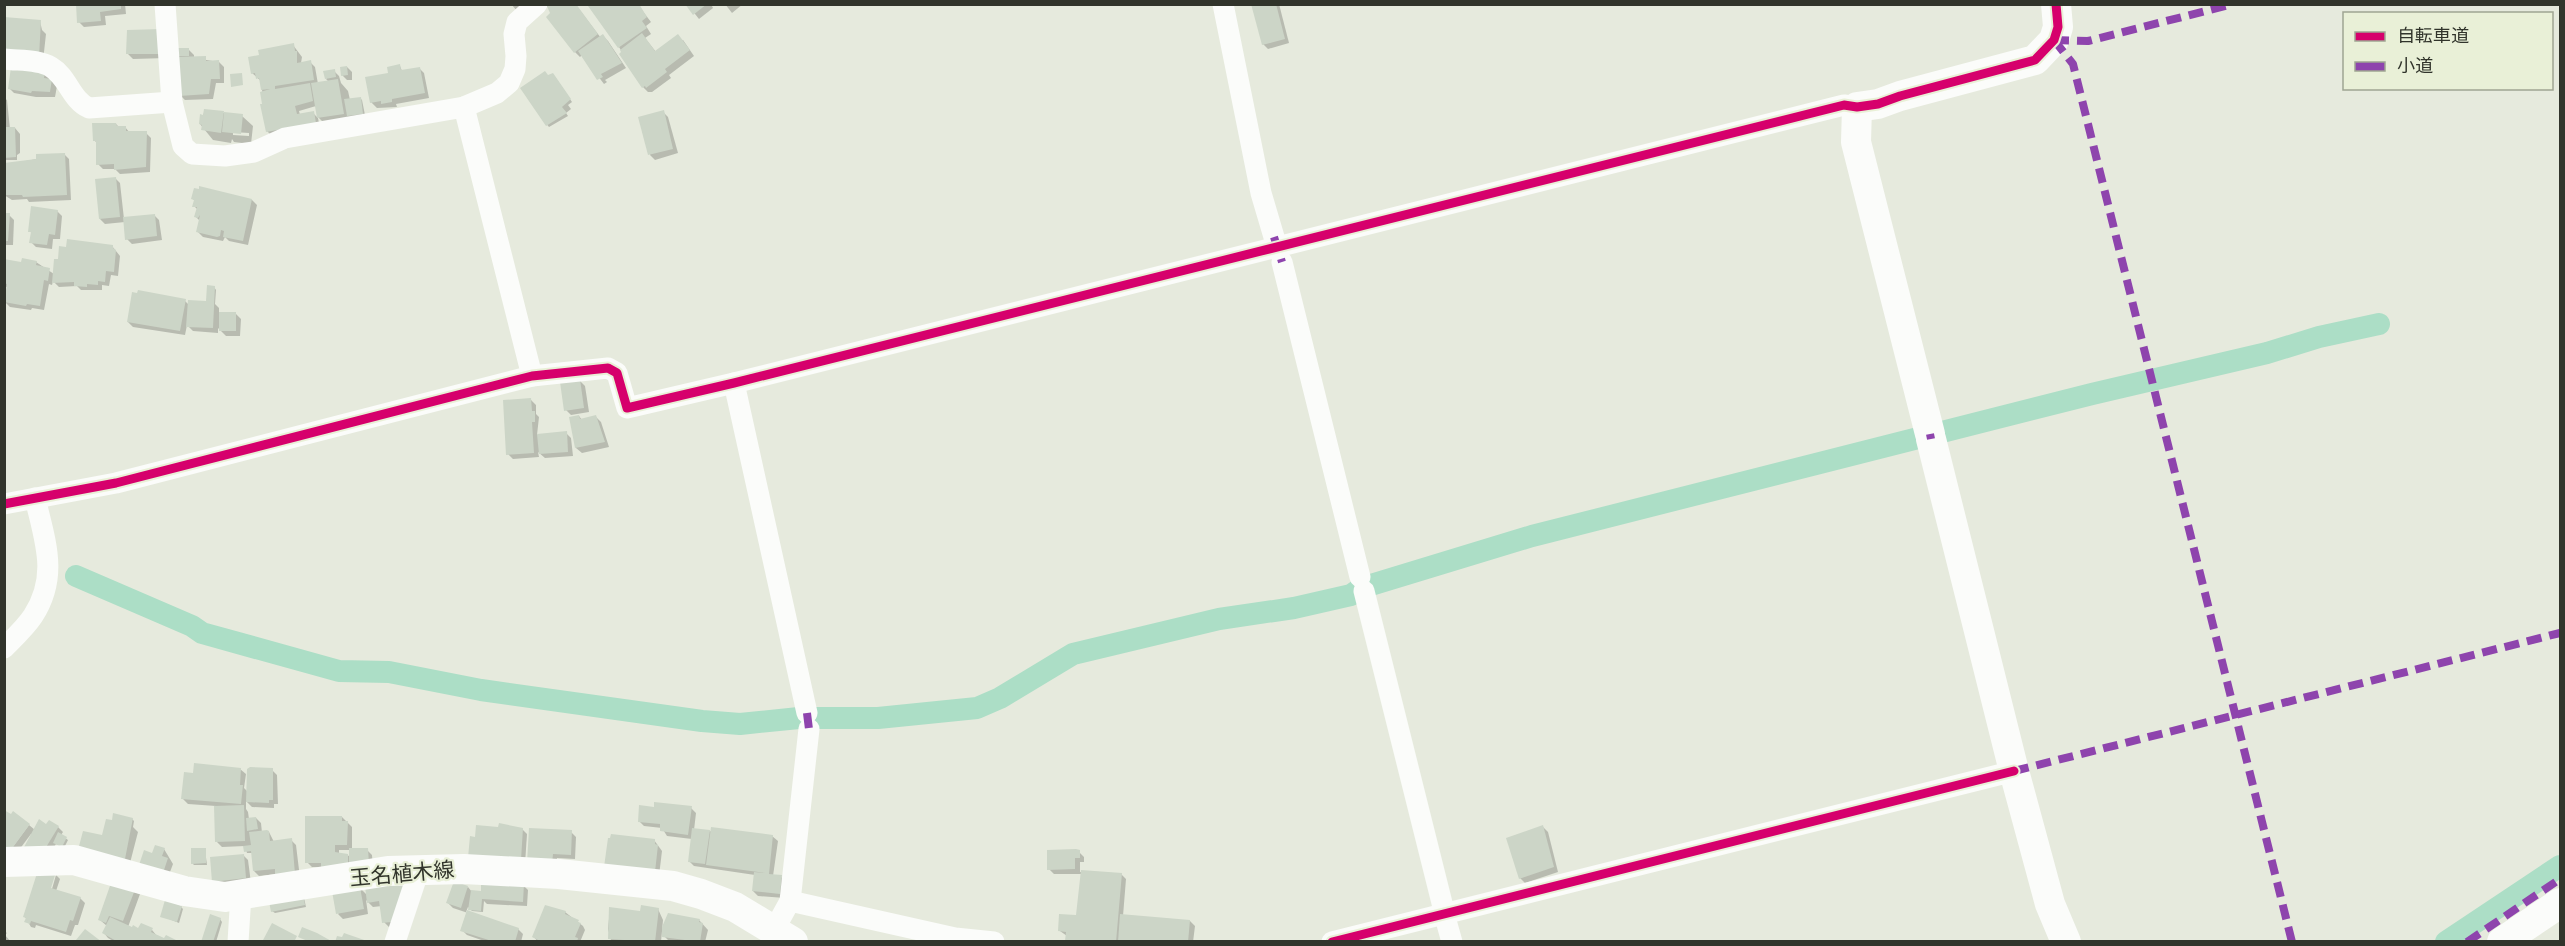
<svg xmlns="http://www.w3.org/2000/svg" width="2565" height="946" font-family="'Crimson Pro','Noto Sans JP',serif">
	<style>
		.shadow { fill: #0003; fill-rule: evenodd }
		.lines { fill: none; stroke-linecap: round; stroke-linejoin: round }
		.canal { stroke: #acdec6; stroke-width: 22 }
		.building { fill: #ccd5c7 }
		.street { stroke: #fbfcfa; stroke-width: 21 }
		.secondary { stroke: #fbfcfa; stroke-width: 30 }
		.quiet { stroke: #8e44ad; stroke-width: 8; stroke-dasharray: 15 8; stroke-linecap: butt }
		.cycleway-casing { stroke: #e9f0d7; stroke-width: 13 }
		.cycleway { stroke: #d6006c; stroke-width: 9 }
		.labels { text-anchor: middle; stroke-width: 4.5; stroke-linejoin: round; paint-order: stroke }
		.street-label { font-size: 21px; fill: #31342b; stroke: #e9f0d7 }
	</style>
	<rect width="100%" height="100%" fill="#e6eadd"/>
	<g class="shadow">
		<path d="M77,4h48l1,10 -21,2 1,9 -22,2 -5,-5z"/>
		<path d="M511,4h18l-11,8z"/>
		<path d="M575,4l26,34 2,-2 5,5 18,27 -21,12 2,2 -3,2 -22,-29 -2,2 -5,-5z"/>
		<path d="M687,4h24l2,4 -14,11z"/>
		<path d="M725,4h18l-11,9z"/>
		<path d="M1253,4h26l10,39 -21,6 -5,-5z"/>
		<path d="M638,5l13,17 -5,4 5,8 -6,4 11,14 27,-12 11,16 -25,19 2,3 -19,14h-4l-5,-5 -24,-40z"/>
		<path d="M40,21l2,9 4,4 -3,27 -39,-4z"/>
		<path d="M167,36v22l-34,1 -5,-5z"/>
		<path d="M293,45l9,12 -1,6 9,-1 5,5 3,17 11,-2 -3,-3 8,-8 5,5 2,7 7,8 2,9 10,-2 2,2 3,15 -36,13 -11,-11 -2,-11 -17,5 1,4 13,-2 5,5 2,10 -48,8 -5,-5 -6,-50 -9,-8z"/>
		<path d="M189,50l5,5v3l25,4 5,5v16h-8l-3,16 -28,1 -7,-7v-37z"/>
		<path d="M400,66l2,5 17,-3 5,5 5,25 -33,6 1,3 -20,1 -6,-6 19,-28z"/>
		<path d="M347,67l5,5v8h-5l-5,-5z"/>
		<path d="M45,72l12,14 -2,11h-19l-22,-4 -5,-5z"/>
		<path d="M549,77h6l17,25 -4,3 3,4 -5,4 2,3 -19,11 -6,-7z"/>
		<path d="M4,98l3,2 3,29 5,-1 5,6v19l-3,2v5h-13z"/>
		<path d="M205,110l37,6 11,10 -2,18 -17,-2 -2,-3 -1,4 -18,-3 -13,-16zM233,132l16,1v3l-16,-1z"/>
		<path d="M663,112l5,5 10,36 -23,7 -5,-5z"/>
		<path d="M116,124l3,3h6l5,6h16l5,5 -1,34 -30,2 -5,-5h-12l-5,-5v-20l-4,-4z"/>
		<path d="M64,154l5,5 2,41 -42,2 -2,-3 -15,1 -8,-5v-30z"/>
		<path d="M115,178l5,5 4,36 30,-4 5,5 3,20 -30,4 -5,-5 -2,-17 -20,2 -5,-5z"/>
		<path d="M193,199l59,1 5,5 -9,40 -19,-4 -4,-4 -2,4 -20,-4 -5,-5 2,-11 -4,-4 2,-7 -4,-4 1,-5z"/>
		<path d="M57,211l5,5 -2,23h-7l-1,10 -16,-2 -5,-5 1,-8 -2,-3z"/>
		<path d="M4,214l5,1 5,5 -1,25h-9z"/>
		<path d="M112,246l8,10 -2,20 -7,-1 -2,11 -7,-1v5h-21l-4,-4 -18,1 -6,-6 -1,4 -3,-1 -5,26 -12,-2 -1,2 -21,-3 -5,-5 3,-15h-4v-26l18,3 14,-2 18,12z"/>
		<path d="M214,287l2,3 -1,14 4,4v6h17l5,5 -1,17h-14l-8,-8v5l-25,-2 -6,-6 -2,10 -52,-8 -5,-5 57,-21 4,4 18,-2z"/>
		<path d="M580,381l5,5 4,26 -18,3 -5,-5z"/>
		<path d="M531,400l5,5v9l3,3 -2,18 29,-2 5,5 2,18 -28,2 -7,-6 1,5 -26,2 -5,-5z"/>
		<path d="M579,416l3,4 14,-3 5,5 8,25 -27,6 -6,-5z"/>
		<path d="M240,769l6,5 -2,14 4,4 24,-22 5,5 1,29h-4v4l-22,-1 -6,-6v8l2,3 1,7 7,-1 5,5 1,10 7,-1 5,10 17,-2 5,5 4,33 -23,-4 -18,2 -5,-5 -1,-18h-6l-2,-7 -23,1 -5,-5 -1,-36 -28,-2 -5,-5z"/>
		<path d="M691,808l5,5 -2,17 78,6 6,5 -5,35 8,1 5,5 -1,16 -27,-2 -5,-5 2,-16 -61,-9 -5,-5 3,-22 -25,-3 -5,-8 -18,-2 -5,-5z"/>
		<path d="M342,817l10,10v23h15l5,5 1,13 -61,-1 -5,-5zM339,850h11v6l-11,-2z"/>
		<path d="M132,819l2,2 -1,6 5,5 -8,31 -46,-31 19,5z"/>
		<path d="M49,822l9,5 5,5 -2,3 7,5 -4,8 -8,-4 -6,10 -19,-20 -18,24 -7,-2 23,-31 6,5 12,-4z"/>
		<path d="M1543,827l5,5 10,40 -33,11 -5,-5z"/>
		<path d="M522,829l5,5 -2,30 -49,-24z"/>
		<path d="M531,829l40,3 5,5 -1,22 -18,-1 -1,10z"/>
		<path d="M609,839l45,1 8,11 -3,25z"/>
		<path d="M164,849l9,15 -6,16 -14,-25z"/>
		<path d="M205,850l2,15h-13l-2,-2z"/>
		<path d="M1079,852l5,5v5h-4v10l41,2 5,5 -3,37 67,5 5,5 -2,16h-125l-1,-6 -7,-5 17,-14 5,-43h-28l-5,-5z"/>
		<path d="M243,855l5,5 3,23 -33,3 -5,-5z"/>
		<path d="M56,875l4,4 -4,12 24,7 5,5 -7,22h-3l-4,11 -35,-11 -1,3 -4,-1 -6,-10 22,-22 3,1z"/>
		<path d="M112,885l28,9 -12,33 11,3 3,-5 10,5 5,6 8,4 2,-3 9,5h-61l-7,-4 -4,-5 3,-7 -7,-6z"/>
		<path d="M523,885l5,5 -1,16 -40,-2 -3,-3 -1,11 -11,-1 -4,-4 -2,5 52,17 5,5 -2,8h-34l-20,-7 -5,-5 6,-17 -15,-5 -5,-5 20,-16 4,5h10z"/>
		<path d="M360,888l8,8 -2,-8 38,37 -15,2 -5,-5 -2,-16 -9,1 -7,-7 2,14 -25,5 -5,-5z"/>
		<path d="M304,898l2,9 -31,6 -3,-2z"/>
		<path d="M181,907l2,2 -4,14 -17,-7z"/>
		<path d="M610,909l35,4 13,-4 5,11 -2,22 -50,-2 -3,-11z"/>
		<path d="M565,912l18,14 2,4 -5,12h-42l-4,-5z"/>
		<path d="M220,919l2,3 -6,20h-13z"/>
		<path d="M699,920l9,10 -3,12h-35l-6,-6z"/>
		<path d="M4,931l3,2 -2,2 6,7h-7z"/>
	</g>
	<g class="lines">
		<g class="canal">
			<path d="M76,576l116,50 10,7 137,38 50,1 92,18 221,31 38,3 59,-6h79l99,-10 23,-10 73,-44 146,-35 75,-11 57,-13 10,-7 171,-52 560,-142 175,-41 52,-16 60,-13"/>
			<path d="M2446,942l114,-76"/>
		</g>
	</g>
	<g class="building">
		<path d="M76,4h45v5l-21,3 1,9 -24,2z"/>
		<path d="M546,4h30l22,30 -24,19 -28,-36 4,-4z"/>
		<path d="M590,4h49l8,13 -5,4 5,7 -29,20 -30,-42z"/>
		<path d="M685,4h22l-14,11z"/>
		<path d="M1251,4h25l9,35 -23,6z"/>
		<path d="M4,17l37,3 -2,37 -35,-4z"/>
		<path d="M162,29l1,25h-37l1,-24z"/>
		<path d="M642,33l13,18 23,-17 12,16 -25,19 2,3 -21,16 -1,-2 -3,2 -23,-34 2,-2 -1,-2z"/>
		<path d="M603,34l19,29 -21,11 2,3 -6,3 -19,-29z"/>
		<path d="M294,43l1,8h2v12l14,-3 3,20 -39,6v3l35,-6 3,18 -18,5 2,8 17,-3 2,12 -50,9 -6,-28h2l-2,-12 10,-3 -9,1 -2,-12 -3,1 -1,-6 -4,1 -3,-17 11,-2 -1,-5z"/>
		<rect x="176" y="48" width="13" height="8"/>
		<path d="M206,56v5l13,-1 1,19h-9l-2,15 -30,2 -4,-39z"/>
		<path d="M400,64l1,6 19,-3 5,26 -33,6v3l-11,2v-3l-11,2 -5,-26 23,-4 -1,-6z"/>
		<path d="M347,66l1,9 -7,1 -1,-9z"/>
		<path d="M11,67l34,4 -1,7 8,1 -2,13 -18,-1 -1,2 -23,-4z"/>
		<path d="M335,69l1,8 -11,2 -2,-8z"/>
		<path d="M545,71l3,4 5,-2 18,26 -9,8 5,6 -21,13 -26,-38z"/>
		<path d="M242,73l1,12 -12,2 -1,-13z"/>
		<path d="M338,79l6,35 -27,4 -6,-35z"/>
		<path d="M361,97l2,17 -16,2 -3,-17z"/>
		<path d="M204,109l20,2 -3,22 -20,-3 1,-5 -3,-1 1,-10 3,1z"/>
		<path d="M664,110l9,39 -25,6 -10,-38z"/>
		<path d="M224,112l19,2 -2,20 -19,-2z"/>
		<path d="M92,123h24l1,3h9v5h21l-1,36 -32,3v-6l-18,1v-24h-3z"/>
		<path d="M4,127h11l1,30 -12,1z"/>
		<path d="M65,153l2,42 -44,2 -1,-2h-17l-1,-32 32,-4v-5z"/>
		<path d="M116,177l4,40 -21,2 -4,-40z"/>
		<path d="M199,186l53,13 -9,42 -20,-4 1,-6 -3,-1 -1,6 -3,1 -21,-5 4,-17 -2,3 -4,-1 3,-10h-5l2,-7 -3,-1 3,-11 5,1z"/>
		<path d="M31,206l27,4 -3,25 -6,-1 -2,11 -18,-2 2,-11h-3z"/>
		<path d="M4,213h6l-2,28h-4z"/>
		<path d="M155,214l2,22 -32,4 -2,-23z"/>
		<path d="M67,239l46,6v3l3,2 -2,22 -8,-1 -1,11 -7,-1v4l-11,-1v3l-13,-1v-4l-22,1 2,-24h4l1,-13 7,1z"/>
		<path d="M22,258l15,3 -1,4 14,3 -2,13 -4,-1 -4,26 -13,-2 -1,2 -22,-4 3,-18 -3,-1v-24l17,3z"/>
		<path d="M207,285l8,1 -2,42 -27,-1 2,-27 18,1z"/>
		<path d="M138,290l48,9 -6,32 -53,-9 5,-30 5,1z"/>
		<rect x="219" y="312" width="17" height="19"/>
		<path d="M580,379l4,29 -20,3 -4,-29z"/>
		<path d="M531,398l1,13h3v11h-3l2,31 -28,2 -3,-55z"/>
		<path d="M579,415l1,4 16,-4 9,27 -30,6 -6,-31z"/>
		<path d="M567,431l1,21 -29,2 -2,-20z"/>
		<path d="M194,763l47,5 -1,17h3l-2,19 -60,-5 3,-27 9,1z"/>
		<path d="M250,767l23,1v32h-4v3l-23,-1 1,-33z"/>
		<path d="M654,802l38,4 -4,29 -28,-4v-7l-22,-2 1,-17 15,2z"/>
		<path d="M244,805l1,36 -30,1 -1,-36z"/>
		<path d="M4,810l7,4 2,-3 17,13 -22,30 -4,-2z"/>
		<path d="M113,813l20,5 -8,41 -47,-9 5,-19 19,4 4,-16 6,1z"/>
		<path d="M305,816h37v5h6l-1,24h-12v7l13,2v11l-27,3v-5h-16z"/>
		<path d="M256,817l2,12 -11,2 -1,-13z"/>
		<path d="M39,819l7,5 3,-4 10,6 -14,23h-22z"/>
		<path d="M499,823l24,5 -2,32 -53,-2 2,-22 5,1 1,-12 22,2z"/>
		<path d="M1543,825l11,42 -35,12 -13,-41z"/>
		<path d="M711,827l62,8 -4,39 13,1 -2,19 -28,-3 2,-19 11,1 -59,-8z"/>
		<path d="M529,828l43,2 -1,25 -18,-1 -1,10 -25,-1z"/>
		<path d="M692,828l18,2 -5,34 -17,-2z"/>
		<path d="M267,830l2,1 1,10 22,-3 3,36 -20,2v-7l-22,2 -2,-20 -7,1 -1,-6 8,-1 -2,-13z"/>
		<path d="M58,832l9,5 -5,10 -9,-4z"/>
		<path d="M611,834l44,5v5l3,1 -3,27 -51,-5 4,-29h2z"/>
		<path d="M155,845l10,3 -3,8 6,2 -6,18 -24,-8 6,-18 8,3z"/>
		<path d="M191,848h15v15l-15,1z"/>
		<path d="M349,848h19l1,16h-20z"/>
		<path d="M1076,849l4,1v8h-5v11l-28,1v-20z"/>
		<path d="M244,854l2,24 -34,4 -2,-25z"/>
		<path d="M39,867l17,5 -5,16 30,9 -8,24 -3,-1 -4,12 -35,-11 -1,3 -6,-2 2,-4 -3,-1z"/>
		<path d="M1081,870l41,3 -6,69 -51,-1 1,-9 -8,-1 1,-17 17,1z"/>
		<path d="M406,881l-6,40 -18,2 -3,-22 -12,2 -2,-17z"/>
		<path d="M454,881l14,5 -7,22 -15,-5z"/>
		<path d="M481,881l43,2 -1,19 -41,-3 -1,12 -13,-1 3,-20 10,1z"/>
		<path d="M111,883l25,4 -13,34 -14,-5 -3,7 -8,-3z"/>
		<path d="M360,887l4,22 -28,5 -4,-23z"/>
		<path d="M303,895l2,10 -34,7 -2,-11z"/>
		<path d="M165,900l17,6 -5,16 -17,-5z"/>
		<path d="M545,905l21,6 -1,3 14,6 -1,2 3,1 -6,14 3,1 -1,4h-35l-10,-5z"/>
		<path d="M641,905l18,3 -4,34 -47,-3 1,-32 31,4z"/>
		<path d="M467,910l52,18 -4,14h-20l-35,-11z"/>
		<path d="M668,913l32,6 -1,3 4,1 -3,19 -38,-5v-10z"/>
		<path d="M210,914l11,4 -8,24h-12z"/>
		<path d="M1120,914l70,6 -2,22h-70z"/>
		<path d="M110,917l22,10 1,-2 5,3 3,-5 12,5 -2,4 13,6 2,-3 10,5 -58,2 -16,-9z"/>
		<path d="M272,923l25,13 -3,6h-32z"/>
		<path d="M302,927l15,6 16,9h-23l-12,-5z"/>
		<path d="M85,929l17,13h-24l-2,-2z"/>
		<path d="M344,933l23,8 -1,1h-31l2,-6 5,1z"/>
	</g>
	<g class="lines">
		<g class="street">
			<path d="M165,4l7,98 11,44 9,8 33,2 29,-4 31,-14 179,-31 33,-14 12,-10 6,-14 1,-13 -2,-22 3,-12 20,-18"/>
			<path d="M1223,4l38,189 13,44"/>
			<path d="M4,59c15,2 34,0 47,8 17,10 20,33 38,41l83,-6"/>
			<path d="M464,107l68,269"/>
			<path d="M1282,262l78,315"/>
			<path d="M734,383l73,330"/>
			<path d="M4,504l112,-21 416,-107 76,-8 9,5 10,35 107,-25 1110,-278 13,2"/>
			<path d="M1364,591l79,316"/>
			<path d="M4,648c10,-10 21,-20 29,-32 26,-40 12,-75 2,-118"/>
			<path d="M790,901l165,37 39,4"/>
			<path d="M1445,917l7,25"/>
			<path d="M774,930l16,-29 19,-172"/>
			<path d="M238,942l3,-48"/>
			<path d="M395,942l24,-72"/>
			<path d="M1332,942l682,-171"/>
		</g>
		<g class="secondary">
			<path d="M1930,434l-74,-292 1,-35 21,-3 22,-8 135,-36 19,-20 4,-13 -2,-23"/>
			<path d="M1931,439l83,332 36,133 16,38"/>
			<path d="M4,862l70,-2 110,31 41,6 163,-26 76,-2 95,5 114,12 28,8 34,13 58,35"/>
			<path d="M2502,942l58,-39"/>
		</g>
		<g class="quiet">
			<path d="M2054,40l19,24 219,878"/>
			<path d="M2054,40l34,1 145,-37"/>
			<path d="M1274,237l8,25"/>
			<path d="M1930,434l1,5"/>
			<path d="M807,713l2,16"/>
			<path d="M2014,771l546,-138"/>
			<path d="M2467,942l93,-63"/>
		</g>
		<g class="cycleway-casing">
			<g id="cycleway">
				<path d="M4,504l112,-21 416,-107 76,-8 9,5 10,35 107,-25 1110,-278 13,2 21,-3 22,-8 135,-36 19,-20 4,-13 -2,-23"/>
				<path d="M1332,942l682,-171"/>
			</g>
		</g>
		<use href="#cycleway" class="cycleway"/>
	</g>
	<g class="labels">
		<g class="street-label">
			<text transform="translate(402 874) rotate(-5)" y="7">玉名植木線</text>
		</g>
	</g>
	<rect width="2565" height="946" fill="none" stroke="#31342b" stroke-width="12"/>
	<rect x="2343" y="12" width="210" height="78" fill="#e9f0d7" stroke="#9fa592" stroke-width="1.5"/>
	<rect x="2355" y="32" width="30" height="9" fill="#d6006c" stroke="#9fa592" stroke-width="1.5"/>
	<text x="2397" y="42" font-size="18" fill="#31342b">自転車道</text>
	<rect x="2355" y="62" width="30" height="9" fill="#8e44ad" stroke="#9fa592" stroke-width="1.5"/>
	<text x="2397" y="72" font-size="18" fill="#31342b">小道</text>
</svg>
